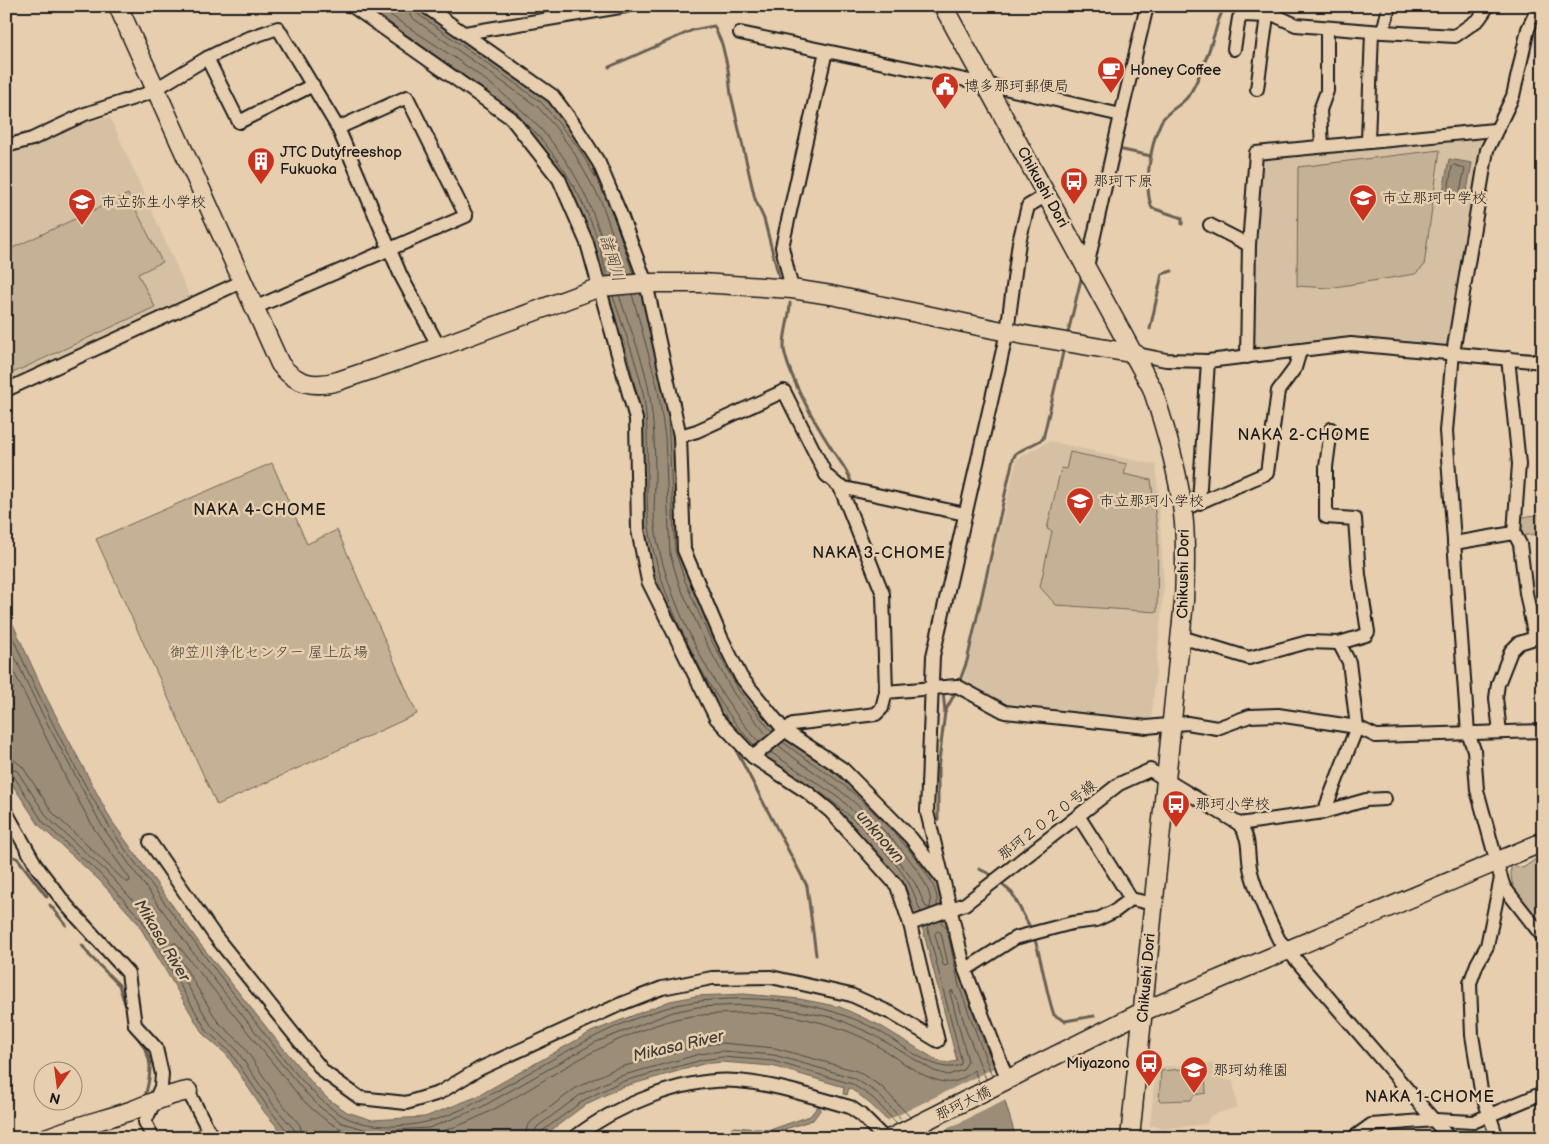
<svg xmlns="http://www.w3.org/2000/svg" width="1549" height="1144" font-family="'Balsamiq Sans','Klee One',sans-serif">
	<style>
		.built { fill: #d6c0a3 }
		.green { fill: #c5b196; stroke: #706659 }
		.water { fill: #9b8d78; stroke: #686053 }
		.pier { fill: #e6ceae }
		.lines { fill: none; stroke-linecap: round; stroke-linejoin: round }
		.shore { stroke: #4f4941; stroke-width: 1 }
		.stream { stroke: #686053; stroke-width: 3 }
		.street-casing { stroke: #1c1c1c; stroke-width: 16 }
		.secondary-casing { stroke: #1c1c1c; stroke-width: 21 }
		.street { stroke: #e6ceae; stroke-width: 12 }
		.secondary { stroke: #e6ceae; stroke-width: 18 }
		.labels { text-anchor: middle; stroke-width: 5; stroke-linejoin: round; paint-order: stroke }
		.poi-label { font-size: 15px; fill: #1c1c1c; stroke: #e6ceae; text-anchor: start }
		.street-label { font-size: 15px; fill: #1c1c1c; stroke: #e6ceae }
		.park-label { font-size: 15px; fill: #46413a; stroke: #e6ceae }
		.water-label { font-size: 16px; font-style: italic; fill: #423e38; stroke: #e6ceae }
		.neighbourhood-label { font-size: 16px; letter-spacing: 1px; fill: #1c1c1c; stroke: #e6ceae }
	</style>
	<rect width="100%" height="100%" fill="#e6ceae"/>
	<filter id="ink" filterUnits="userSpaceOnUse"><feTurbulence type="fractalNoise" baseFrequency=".02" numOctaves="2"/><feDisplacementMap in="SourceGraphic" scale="10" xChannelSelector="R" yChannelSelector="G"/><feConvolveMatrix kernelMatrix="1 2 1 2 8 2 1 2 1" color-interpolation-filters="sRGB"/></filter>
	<g filter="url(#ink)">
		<g class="built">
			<path d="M110,117l81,182 -185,86v-231l27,-8 59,-26z"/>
			<path d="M1480,137l2,12 -34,198 -198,7 10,-198z"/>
			<path d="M1049,441l107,24 8,120 -13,138 -146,-15 -43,-23 55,-226z"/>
			<path d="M1222,1063l4,17 7,1 4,26 -27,9 -3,8 -46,5 -3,-3h-8l6,-59z"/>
		</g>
		<g class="green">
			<path d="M1440,150l-16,116 -9,8 -86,14 -32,-2 1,-119z"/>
			<path d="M128,194l34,68 -24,12 17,33 -149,69v-125z"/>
			<path d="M1070,452l57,12 -3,10 27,6 7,55 -1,77 -101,-7 -16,-18 12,-56 -5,-2 14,-61 5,1z"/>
			<path d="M272,463l35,81 30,-14 80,184 -200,91 -121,-266z"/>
			<path d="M1543,514v23l-1,-4 -20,3v-19z"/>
			<path d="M1543,854v72h-1c-17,-20 -33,-32 -31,-61l12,3z"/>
			<path d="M1205,1067l1,26 -12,2 -3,5 -32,1 2,-30z"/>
		</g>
		<g class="water">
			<path d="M357,6h57l130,91 21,24 37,56 36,96 38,163 4,115 9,29 24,54 77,106 64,47 47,46 34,44 8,24 -2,6 5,15 5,2 13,61 13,41 18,42 21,70h-111c-19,-17 -34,-37 -56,-50l-2,7 -4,-1 1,-7 -72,-21 -50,-4 -19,2 -81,23 -36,17 -45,34h-254l-22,-25 -38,-58 -24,-21 -66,-112 -38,-42 -60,-55 -33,-50v-166l41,90 64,121 89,124 74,93 39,47 15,15 19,13 25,8 53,-3 51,-20 115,-65 79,-31 26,-5 48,-2 56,5 40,8 39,18 59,36 10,2 9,-2 -34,-131 -17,-42 -27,-35 -48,-48 -66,-42 -27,-27 -52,-86 -36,-89 -6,-36 -1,-87 -5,-41 -14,-55 -6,-13 -27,-93 -9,-21 -13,-27 -29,-42z"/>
			<path d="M1449,159l23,4 -7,38 -23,-4z"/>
			<path d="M818,1106l3,3 -8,11 -43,14 -35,-3 -7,4v3h-13l19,-11 36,3 40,-14z"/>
		</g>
		<path class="pier" d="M996,1067l10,33 -78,38h-27l-17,-16z"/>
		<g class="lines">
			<g class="shore">
				<path d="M366,6l141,100"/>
				<path d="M377,6c72,50 160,96 202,177 16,30 25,61 34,93"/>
				<path d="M406,6l5,11 127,90 18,21 17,23 28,50 26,74"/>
				<path d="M412,6l3,6 126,90 37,45 22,38"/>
				<path d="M521,118c34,32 59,73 75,117 5,14 7,28 11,41"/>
				<path d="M1455,165l10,4 -6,26 -11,-4 4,-24z"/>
				<path d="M614,217l19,57"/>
				<path d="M632,294l26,95 7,48 5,117 9,30 25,55 30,55 33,41"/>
				<path d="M619,295c11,34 26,67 31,102 4,28 5,55 5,83 0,15 -2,31 0,46 8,67 58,167 104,216"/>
				<path d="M613,296c10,33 25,67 31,102 7,43 0,86 5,128 8,67 59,172 106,220"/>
				<path d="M668,419l7,132 10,30 24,55 30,55 33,41"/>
				<path d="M6,622c29,68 62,136 100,199 11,18 24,35 37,52 34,48 71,95 107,142 24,30 61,85 95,102 22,11 57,11 81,5 32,-7 63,-27 92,-43 49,-28 99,-58 155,-73 18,-5 37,-6 56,-7 50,-2 104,7 148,31 21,11 62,48 84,34v-5l-34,-133"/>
				<path d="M6,638l31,66 65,122 89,124 74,94 40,48 16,16 21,15 29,8 58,-3 51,-20 116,-66 77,-30 24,-5 47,-2 55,6 37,7 38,17 60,36 14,4 15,-5 5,-9 -18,-68 2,-3 7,14 7,26 20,49"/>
				<path d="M6,656l62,126 27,48 35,49 -1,3h-3l-73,-69 -31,-47 -8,-6 -8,-1"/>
				<path d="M783,742c22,18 47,31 69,50 21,19 92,85 85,114"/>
				<path d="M770,752l70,46 48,49 27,36 11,24 4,1c8,-30 -61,-93 -83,-112 -22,-18 -47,-32 -68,-50"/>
				<path d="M6,767l11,4 31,47 59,54 39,43 66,112 24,22 38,57 20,23 2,9"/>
				<path d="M6,773l7,2 30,47 59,54 39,43 66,112 23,21 39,57 20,24 1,5"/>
				<path d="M815,789c29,18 80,68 96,98 4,8 6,17 10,25"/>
				<path d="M940,921l7,8 12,57 33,90"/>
				<path d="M938,931l3,2 7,31 -2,2 -3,-1 -8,-31z"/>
				<path d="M303,1138l-3,-13 -20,-24 -38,-57 -24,-22 -46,-76 1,-3h3l124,154c23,23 35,32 67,41"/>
				<path d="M408,1138c71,-7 129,-59 191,-89 22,-11 53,-24 77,-30 21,-5 43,-5 64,-6 39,-3 97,10 131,29 23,13 47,35 73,40 13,2 21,-5 30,-12l5,12"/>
				<path d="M525,1138l2,-11 6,-7 43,-32 38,-19 84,-23 24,-3 53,5 82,23 25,16 28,30"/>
				<path d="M532,1138l5,-11 43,-32 37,-18 83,-23 22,-3 52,4 80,23 23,15 26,28"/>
				<path d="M538,1138l3,-6 43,-32 36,-18 82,-22 20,-3 51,4 79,23 21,14 24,26"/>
			</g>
			<g class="stream">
				<path d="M609,67l84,-37 21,-4 8,18 6,25 3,26 24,104 9,20 15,58"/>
				<path d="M1118,149l33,7"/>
				<path d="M1182,224v-6l-30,-10c-9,-21 -1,-66 9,-86 6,-12 21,-16 28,-27 9,-14 19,-41 24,-57 5,-12 4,-21 13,-32"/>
				<path d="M790,303c0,15 -7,31 -6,46 4,26 31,74 46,97 7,13 17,21 21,36"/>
				<path d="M1150,329l12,-55 10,-3"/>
				<path d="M1067,337l15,-62"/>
				<path d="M959,683l8,-22 46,-202 3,-6 27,-14 21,-91"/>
				<path d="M945,712l12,-23"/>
				<path d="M737,752l70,134 9,69"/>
				<path d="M938,820v-51l7,-57 -2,-21"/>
				<path d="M6,853l12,6 29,38"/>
				<path d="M979,869l15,7"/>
				<path d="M998,881l14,12 20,38"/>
				<path d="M50,905l16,20"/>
				<path d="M1034,937c9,26 11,52 20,78l11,6 29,-5"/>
				<path d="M82,945l8,11 29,29 9,28"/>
				<path d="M136,1035c18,23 16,35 9,62"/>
			</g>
			<g class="street-casing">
				<g id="street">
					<path d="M352,6l159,112 48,61 28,64 49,176 2,111 10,51 68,137 37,39 54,35 23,19 67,75 13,38"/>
					<path d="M425,6l128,90 21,28 25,39 22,52 25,68 34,153 4,114 37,87 20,40 43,53 59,39 68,69 31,40"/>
					<path d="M1277,6l-5,8 24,11 87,7 6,-26"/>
					<path d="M1539,6l-11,23 -15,67 -26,54 -34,203 -7,78 22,302 6,17 3,40 24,88 3,9 39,50"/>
					<path d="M1383,32l72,4 24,-17 9,-13"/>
					<path d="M465,33l161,-27"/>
					<path d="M740,33l86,18 -44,196 10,42"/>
					<path d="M1234,49l5,-31 5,-3 23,1"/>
					<path d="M826,51l178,37 117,27 26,-109"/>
					<path d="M207,58l32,64 74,-37"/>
					<path d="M1257,89l10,-73 5,-2"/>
					<path d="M1368,141l4,-109"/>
					<path d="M6,146l26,-7 53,-25 64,-21 58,-35 39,-19 32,-11 60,100 63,148 38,71"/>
					<path d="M1322,146l-2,-36 7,-19v-63"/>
					<path d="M1210,225l39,20 -2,112"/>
					<path d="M1249,245l7,-92 238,-23"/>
					<path d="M1087,267l34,-152"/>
					<path d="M254,308l212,-92 -59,-119 -69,31"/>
					<path d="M1136,354l30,6 42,1 143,-17 192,18"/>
					<path d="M6,390l235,-108"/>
					<path d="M680,436l17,-5 87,-40 42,84 14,12 43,107 3,98"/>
					<path d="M840,487l125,27"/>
					<path d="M1199,503l9,-142"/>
					<path d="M1182,510l85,-37 11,-82 17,-23 5,-17"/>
					<path d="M1454,543l60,-10 5,-69 -11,-106"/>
					<path d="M1181,637l68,21 59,-16 31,1 27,-8 2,-3 -9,-57 -4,-56 -29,-2v-50l5,-38"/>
					<path d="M1500,732l-4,-34 2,-14 13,-33 8,-8 16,-5 -9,-45 -6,-49 -6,-11"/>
					<path d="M753,757l40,-33 83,-10 6,-6 4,-16 71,-6 48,26 142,15 40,-4 30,5 33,-12 28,-1 79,12 19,9 167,-5"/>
					<path d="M6,812l31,55 30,39 61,67 7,52 21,23 6,26 -1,13 -16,35 8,16"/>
					<path d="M1324,812l42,-12 19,-1"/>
					<path d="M1079,817l52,82 22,5"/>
					<path d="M1239,824l85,-12 33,-85 -8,-65 -10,-19"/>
					<path d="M150,842l65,94 109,136 36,26 46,5 33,-10 40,-24 142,-65 41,-16 50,-10 59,-1 80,18 42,19 45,27 -28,-117 55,-20 154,-120 31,-14 89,54c13,16 7,29 12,48 6,23 17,46 28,68l170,198"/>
					<path d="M965,970l50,-32 57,-15 24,-3 19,-9 16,-12"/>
					<path d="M1008,1081l-43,-111 -38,-158 6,-156 74,-324 12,-90 9,-36 19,-11"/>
					<path d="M188,1091l21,40 -10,7"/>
					<path d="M574,1138c41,-32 110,-61 163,-57 38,3 76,16 113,26l10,7 24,24"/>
					<path d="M1353,1138l18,-13 64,-5 38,2 70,-29"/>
					<path d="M1497,1138l-16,-48 -9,-55 -2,-52 7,-19 10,-18 14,-68"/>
				</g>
			</g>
			<g class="secondary-casing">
				<g id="secondary">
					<path d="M118,6l162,358c15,20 34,24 58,17l101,-34 161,-60 46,-4h55l91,6 39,6 176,37 129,22"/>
					<path d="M943,6l209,382c15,44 28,89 32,135 2,26 1,52 0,78l-54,537"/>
					<path d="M46,1138c29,-12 58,-18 87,-28 19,-7 35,-16 55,-19"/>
					<path d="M891,1138l253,-127 399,-169"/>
				</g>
			</g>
			<use href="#street" class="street"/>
			<use href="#secondary" class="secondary"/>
		</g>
	</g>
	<defs>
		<g id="cafe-pin" transform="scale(1.4375)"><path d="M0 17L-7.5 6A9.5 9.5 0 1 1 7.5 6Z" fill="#c8321e" stroke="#e6ceae"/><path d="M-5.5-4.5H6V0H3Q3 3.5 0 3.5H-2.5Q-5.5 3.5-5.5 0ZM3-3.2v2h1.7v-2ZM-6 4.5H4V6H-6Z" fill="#fff"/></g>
		<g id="civic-pin" transform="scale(1.4375)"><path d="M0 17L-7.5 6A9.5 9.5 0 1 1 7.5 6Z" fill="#c8321e" stroke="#e6ceae"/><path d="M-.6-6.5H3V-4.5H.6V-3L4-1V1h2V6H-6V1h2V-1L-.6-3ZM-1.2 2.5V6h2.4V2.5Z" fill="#fff"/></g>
		<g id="building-pin" transform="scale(1.4375)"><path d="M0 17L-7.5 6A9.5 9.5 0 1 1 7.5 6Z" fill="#c8321e" stroke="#e6ceae"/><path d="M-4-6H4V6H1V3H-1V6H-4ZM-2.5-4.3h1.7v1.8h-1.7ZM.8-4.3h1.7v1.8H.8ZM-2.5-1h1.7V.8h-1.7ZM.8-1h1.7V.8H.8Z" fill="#fff"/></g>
		<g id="bus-pin" transform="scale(1.4375)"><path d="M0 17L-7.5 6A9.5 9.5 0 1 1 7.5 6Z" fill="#c8321e" stroke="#e6ceae"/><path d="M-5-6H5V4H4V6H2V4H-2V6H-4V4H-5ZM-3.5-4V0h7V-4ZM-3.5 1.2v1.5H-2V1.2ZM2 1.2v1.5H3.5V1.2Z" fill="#fff"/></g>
		<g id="school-pin" transform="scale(1.4375)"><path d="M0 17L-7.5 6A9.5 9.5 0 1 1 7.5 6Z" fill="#c8321e" stroke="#e6ceae"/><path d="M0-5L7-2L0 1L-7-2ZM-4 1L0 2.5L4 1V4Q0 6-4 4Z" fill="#fff"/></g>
	</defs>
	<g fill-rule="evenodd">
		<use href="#cafe-pin" x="1111" y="70"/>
		<use href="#civic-pin" x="945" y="86"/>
		<use href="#building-pin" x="261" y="161"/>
		<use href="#bus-pin" x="1074" y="181"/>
		<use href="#school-pin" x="1363" y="198"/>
		<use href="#school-pin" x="82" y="202"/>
		<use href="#school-pin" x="1080" y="501"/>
		<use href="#bus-pin" x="1176" y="804"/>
		<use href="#bus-pin" x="1149" y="1063"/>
		<use href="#school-pin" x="1194" y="1070"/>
	</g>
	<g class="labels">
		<g class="poi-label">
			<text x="1130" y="75">Honey Coffee</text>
			<text x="964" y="91">博多那珂郵便局</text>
			<text x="280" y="157">JTC Dutyfreeshop<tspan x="280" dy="17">Fukuoka</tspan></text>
			<text x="1093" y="186">那珂下原</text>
			<text x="1382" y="203">市立那珂中学校</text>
			<text x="101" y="207">市立弥生小学校</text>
			<text x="1099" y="506">市立那珂小学校</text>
			<text x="1195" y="809">那珂小学校</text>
			<text x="1130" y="1068" text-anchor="end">Miyazono</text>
			<text x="1213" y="1075">那珂幼稚園</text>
		</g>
		<g class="street-label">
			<text transform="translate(1043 187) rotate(61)" y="5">Chikushi Dori</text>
			<text transform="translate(1183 574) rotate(-89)" y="5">Chikushi Dori</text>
			<text transform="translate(1047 820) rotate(-38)" y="5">那珂２０２０号線</text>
			<text transform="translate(1146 978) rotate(-85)" y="5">Chikushi Dori</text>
			<text transform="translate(963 1103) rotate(-26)" y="5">那珂大橋</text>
		</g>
		<g class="park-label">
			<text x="269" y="657">御笠川浄化センター 屋上広場</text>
		</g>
		<g class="water-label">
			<text transform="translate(613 258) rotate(73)" y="6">諸岡川</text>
			<text transform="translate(881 836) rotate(49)" y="6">unknown</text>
			<text transform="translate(163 940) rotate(59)" y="6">Mikasa River</text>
			<text transform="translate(678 1045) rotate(-13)" y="6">Mikasa River</text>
		</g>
		<g class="neighbourhood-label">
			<text x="1304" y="440">NAKA 2-CHOME</text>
			<text x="260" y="515">NAKA 4-CHOME</text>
			<text x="879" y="558">NAKA 3-CHOME</text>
			<text x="1430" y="1102">NAKA 1-CHOME</text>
		</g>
	</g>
	<rect width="1549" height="1144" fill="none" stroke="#e6ceae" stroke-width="25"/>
	<rect x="12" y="12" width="1524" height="1119" fill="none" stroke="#1c1c1c" stroke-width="2" filter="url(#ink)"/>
	<g transform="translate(58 1086) rotate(194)"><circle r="24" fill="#e6ceae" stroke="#958774"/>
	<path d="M0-4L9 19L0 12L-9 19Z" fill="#c8321e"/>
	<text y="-8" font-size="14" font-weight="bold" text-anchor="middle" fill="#1c1c1c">N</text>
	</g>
</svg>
